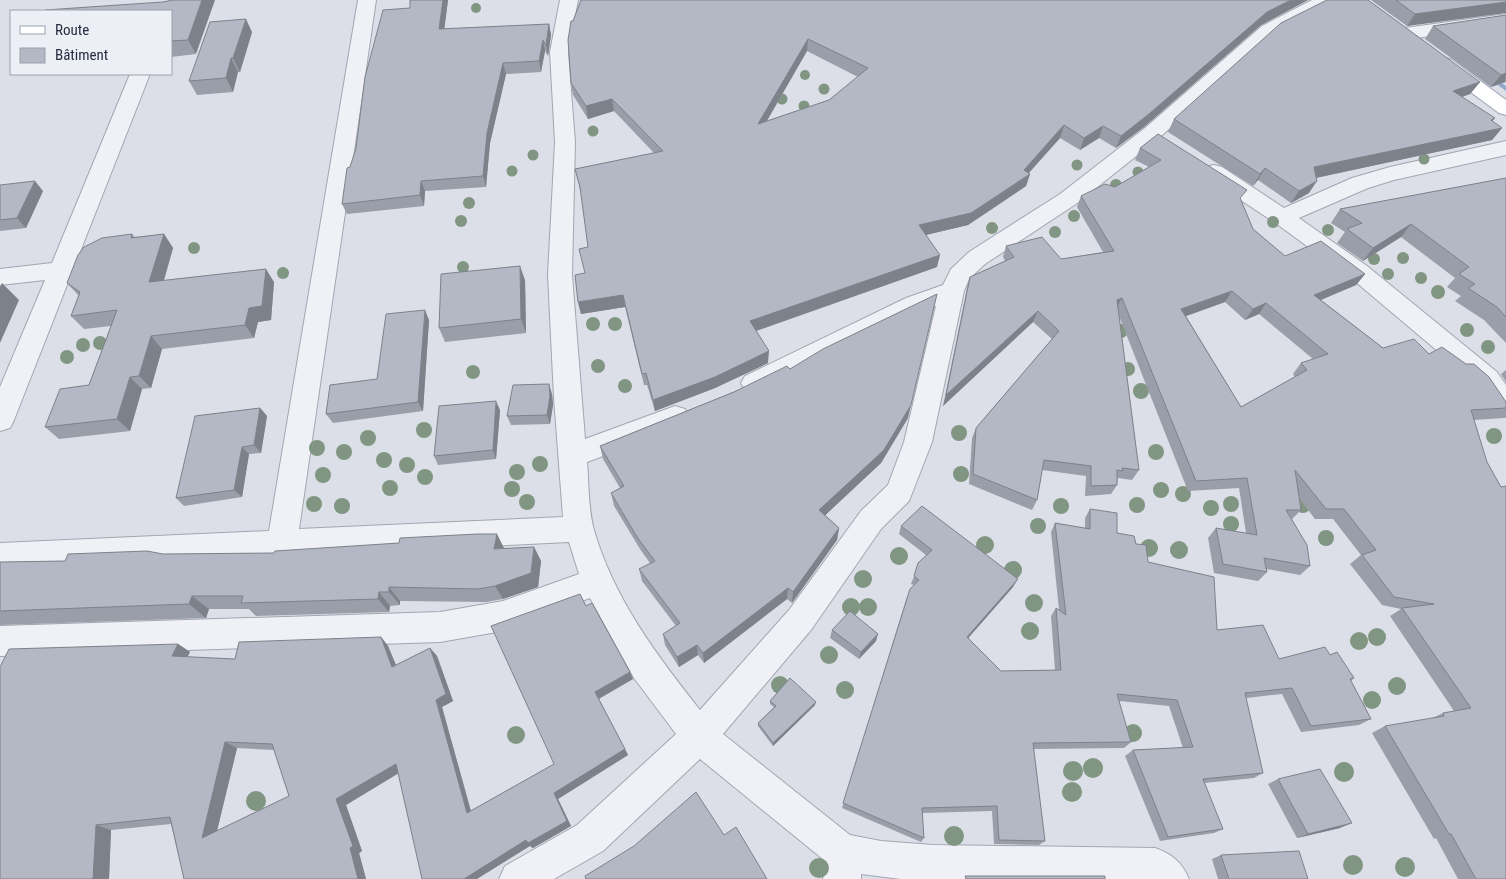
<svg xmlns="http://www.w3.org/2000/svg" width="1506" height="879" font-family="'Roboto Condensed',sans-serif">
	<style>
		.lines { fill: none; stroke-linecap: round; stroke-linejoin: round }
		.stream { fill: #94a9ca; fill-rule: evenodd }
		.minor-casing { stroke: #a1a6b1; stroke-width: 2 }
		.major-casing { stroke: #9ba2b4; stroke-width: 2 }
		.minor { fill: #eff1f6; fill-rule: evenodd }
		.major { fill: #fff; fill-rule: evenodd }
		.tree { fill: #809683 }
		.wall { fill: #9a9ea9; fill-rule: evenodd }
		.shaded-wall { fill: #7d8189 }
		.building { fill: #b3b8c4; stroke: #7d8189; fill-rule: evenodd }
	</style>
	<rect width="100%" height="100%" fill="#dcdfe7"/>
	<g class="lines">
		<path class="stream" d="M1488,76h4l14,10v5l-18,-13z"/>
		<g class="minor-casing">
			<g id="minor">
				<path d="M358,0h18l-77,529 264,-12 -9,-119 -6,-123 7,-133 -5,-90 10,-52h18l-10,52 7,90 -3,133 13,164 90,-33 10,3 3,8 -3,8 -98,37c2,22 1,47 7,68 19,67 63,126 106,180l89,-100 72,-99 27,-26 16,-43 32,-136 -12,4 -161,80 -9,3 -9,-3 -4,-7 4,-7 161,-78 37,-13 8,-16 18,-17 91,-58 85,-66 117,-102 50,-26h23l-3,4 -58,30 -115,104 -83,66 -91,60 -16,15 -5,12 -32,151 -23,59 -28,28 -70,101 -88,104 127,101 31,6 52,4 222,3c17,6 27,14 34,31h-288l-40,-5v5h-38l1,-19 -124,-101 -97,92 -49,28h-55l6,-13 72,-41 99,-91 -42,-56 -44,-80 -87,33 -63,11 -440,14v-30l440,-14 63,-11 76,-27 -10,-32 -569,29v-28l269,-12z"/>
				<path d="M1506,14v10l-101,16 -7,-2 -2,-4 2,-4 7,-2z"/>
				<path d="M130,74h20l-136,346 -4,8 -10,3v-44l45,-107 -45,5v-16l52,-6z"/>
				<path d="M1506,141v14l-112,25 -26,8 -69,30 68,48 130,106 9,13v32l-9,-3 -18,-28 -128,-108 -77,-56 -68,-45 -3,-5 3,-5 8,-2 8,2 62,41 68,-30 38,-11z"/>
			</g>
		</g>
		<g class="major-casing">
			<path id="major" d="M1445,58l7,2 54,40v15l-7,-2 -61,-45 -3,-4 3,-4z"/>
		</g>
		<use href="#minor" class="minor"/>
		<use href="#major" class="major"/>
	</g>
	<g class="tree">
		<circle cx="476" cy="8" r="5"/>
		<circle cx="805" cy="75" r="5"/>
		<circle cx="824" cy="89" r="5.5"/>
		<circle cx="782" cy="99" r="5.5"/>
		<circle cx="804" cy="106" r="5.5"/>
		<circle cx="593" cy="131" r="5.5"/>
		<circle cx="533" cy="155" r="5.5"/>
		<circle cx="1424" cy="159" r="5.5"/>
		<circle cx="1077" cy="165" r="5.5"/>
		<circle cx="512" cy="171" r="5.5"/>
		<circle cx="1138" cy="172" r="5.5"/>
		<circle cx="1116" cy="185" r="6"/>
		<circle cx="469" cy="203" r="6"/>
		<circle cx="1074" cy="216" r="6"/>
		<circle cx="461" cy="221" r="6"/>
		<circle cx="1273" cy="222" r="6"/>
		<circle cx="992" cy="228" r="6"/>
		<circle cx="1328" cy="230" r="6"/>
		<circle cx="1055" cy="232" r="6"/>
		<circle cx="194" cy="248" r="6"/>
		<circle cx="1403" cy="258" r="6"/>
		<circle cx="1374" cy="259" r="6"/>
		<circle cx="463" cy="267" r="6"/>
		<circle cx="283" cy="273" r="6"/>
		<circle cx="1388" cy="274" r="6"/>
		<circle cx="1421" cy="278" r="6"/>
		<circle cx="1438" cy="292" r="7"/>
		<circle cx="593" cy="324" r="7"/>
		<circle cx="615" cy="324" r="7"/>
		<circle cx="1467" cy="330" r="7"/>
		<circle cx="1121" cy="331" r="7"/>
		<circle cx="100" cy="343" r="7"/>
		<circle cx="83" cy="345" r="7"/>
		<circle cx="1488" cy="347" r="7"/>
		<circle cx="67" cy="357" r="7"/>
		<circle cx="598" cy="366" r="7"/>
		<circle cx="1128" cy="369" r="7"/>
		<circle cx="473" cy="372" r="7"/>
		<circle cx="625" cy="386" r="7"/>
		<circle cx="1141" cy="391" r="8"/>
		<circle cx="424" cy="430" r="8"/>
		<circle cx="959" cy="433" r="8"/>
		<circle cx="1494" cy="436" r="8"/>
		<circle cx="368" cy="438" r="8"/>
		<circle cx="317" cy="448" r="8"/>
		<circle cx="344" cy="452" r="8"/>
		<circle cx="1156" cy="452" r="8"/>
		<circle cx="384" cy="460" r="8"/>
		<circle cx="540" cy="464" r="8"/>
		<circle cx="407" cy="465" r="8"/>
		<circle cx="517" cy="472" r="8"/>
		<circle cx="961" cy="474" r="8"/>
		<circle cx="323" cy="475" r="8"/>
		<circle cx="425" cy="477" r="8"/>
		<circle cx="390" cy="488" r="8"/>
		<circle cx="512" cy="489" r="8"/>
		<circle cx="1161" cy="490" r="8"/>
		<circle cx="1183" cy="494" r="8"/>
		<circle cx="527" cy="502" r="8"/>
		<circle cx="314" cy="504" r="8"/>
		<circle cx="1231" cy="504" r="8"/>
		<circle cx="1137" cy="505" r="8"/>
		<circle cx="1303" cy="505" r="8"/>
		<circle cx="342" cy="506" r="8"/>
		<circle cx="1061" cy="506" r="8"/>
		<circle cx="1211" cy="508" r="8"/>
		<circle cx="1231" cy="524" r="8"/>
		<circle cx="1038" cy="526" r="8"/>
		<circle cx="1326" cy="538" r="8"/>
		<circle cx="985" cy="545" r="9"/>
		<circle cx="1149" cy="548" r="9"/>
		<circle cx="1179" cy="550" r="9"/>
		<circle cx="899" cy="556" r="9"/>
		<circle cx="1013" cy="570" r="9"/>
		<circle cx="863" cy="579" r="9"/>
		<circle cx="1034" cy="603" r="9"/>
		<circle cx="851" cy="607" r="9"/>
		<circle cx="868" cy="607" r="9"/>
		<circle cx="1030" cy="631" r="9"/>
		<circle cx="1377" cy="637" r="9"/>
		<circle cx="1359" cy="641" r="9"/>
		<circle cx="829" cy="655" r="9"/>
		<circle cx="780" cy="685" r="9"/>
		<circle cx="1397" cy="686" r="9"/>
		<circle cx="845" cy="690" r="9"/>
		<circle cx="1372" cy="700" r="9"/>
		<circle cx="1133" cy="733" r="9"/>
		<circle cx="516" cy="735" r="9"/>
		<circle cx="1093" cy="768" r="10"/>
		<circle cx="1073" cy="771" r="10"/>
		<circle cx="1344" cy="772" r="10"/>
		<circle cx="1072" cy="792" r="10"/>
		<circle cx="256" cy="801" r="10"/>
		<circle cx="954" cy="836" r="10"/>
		<circle cx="1353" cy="865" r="10"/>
		<circle cx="1405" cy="867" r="10"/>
		<circle cx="819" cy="868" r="10"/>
	</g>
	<g class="wall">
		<path d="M173,0l23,54 -25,3v-46l-8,-9z"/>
		<path d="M410,0h38l-4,29 105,-5 2,11 -3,21 -3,-5 -4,21 -35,2 -16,69 -4,44 -61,4 -1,15 -77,8 -5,-10 14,-56 54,-140z"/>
		<path d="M581,0h727l-47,25 -117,102 -28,21 -17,-10 -19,12 -20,-12 -31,35 1,1 -4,12 -58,39 -42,10 11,32 -181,64 12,32 -53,25 -60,23 -8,-26h-3l-19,-78 -44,7 -3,-12 7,-29 3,-26 -7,-53 -6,-25 79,-16 -40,-42 -26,8 -15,-24 -2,-12 2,-62zM807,51l51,26 -29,23 -62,21z"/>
		<path d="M1371,0h135l-99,26z"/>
		<path d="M1506,15v67l-15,5 -66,-48 8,-13z"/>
		<path d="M252,32l-12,40h-2l-5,20 -36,3 -8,-14z"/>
		<path d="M1480,82l-10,12 -8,3 30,24 10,7 -10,12 -176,38 -7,15 -18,10 -33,-23 -5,6 -85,-54 6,-13z"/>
		<path d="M1140,148l101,52 12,29 32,27 80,18 -9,11 -35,15 62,48 46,6 77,48v15l-2,1 -30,2 32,459h-48l-22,-41 -2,1 -62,-106 13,-7 46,-7 12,-6 11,-2 -64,-95 11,-7 -19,-4 -32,-41 11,-9 -28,-36h-18l-16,-21 2,12 -9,9 18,47 -10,9 -33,-6v3l-9,9 -44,-8 -6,-35 8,-10 30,5 -7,-45 -51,3 -69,-175 20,154 -7,10 -14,-2 -1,7 -6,9 -26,2 1,-20 -44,-6 -5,30 -5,10 -63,-26 3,-46 4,-10 76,-89 -19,-17 -90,84 24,-118 3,-11 35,-16 -2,-4 3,-11 55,13 42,-7 -26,-45 4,-11 34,-9 34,-20 -14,-7zM1225,302l20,18 14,-6 54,45 -12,4 -8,11 2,3 -54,30 -55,-91z"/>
		<path d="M1506,178v165l-22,-23 -29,-19 6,-5 -14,-9 8,-9 -54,-41 -38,24 -26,-18 8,-11 -14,-9 9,-14z"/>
		<path d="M0,185l43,6 -17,37 -26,3z"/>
		<path d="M132,234l3,3 29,-3 9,14 -9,33 110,1 -3,38 -13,2 -4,16 -92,11 -11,39 -9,1 -12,42 -71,8 -14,-12 44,-42 22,-59 -27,3 -13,-13 8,-20 -12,-13z"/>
		<path d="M525,280l1,53 -81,9 -6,-14z"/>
		<path d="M429,320l-6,91 -90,12 -7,-9 51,-35z"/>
		<path d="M790,369l118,49 -27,45 -56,52 14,13 -2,12 -45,63 -5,-4 -83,64 -6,-8 -19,12 -14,-22 -2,-11 13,-8 -34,-45 -3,-12 11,-6 -10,-14 -26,-43 -3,-13 9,-5 -17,-29 -3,-13z"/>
		<path d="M1506,370v12l-5,-8z"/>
		<path d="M552,394l1,11 -3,19 -39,1 -4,-9z"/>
		<path d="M260,408l7,8 -6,37 -12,1 -7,43 -58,9 -8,-8z"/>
		<path d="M500,410l-4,49 -58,6 -4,-9z"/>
		<path d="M1090,509l27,24 19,11 12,18 69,68 62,29 51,-4 24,23 -3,3 20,38 -12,6 -58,7 -19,-38 -36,4 17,75 -9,5 -50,5 19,46 -9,4 -54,8 -35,-85 8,-6 50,-2 -14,-42 -50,-5 12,41 -7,6 -91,1 12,92 -6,4 -45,-1 -2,-33 -70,2 2,25 -3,4 -79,-34 65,-211 7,-12 -3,-1 5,-13 10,-16 -27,-21 2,-8 112,61 -45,51 33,33 54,-1 -4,-54 5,-8 3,2 -8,-78 4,-9 30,5v-10z"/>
		<path d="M534,547l7,14 -3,26 -35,12 -17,3 -86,-1v4l-10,1 -1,6 -133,4 -7,-7h-40l-3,9 -206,7v-63l65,-1 98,-7 111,-1 230,-4z"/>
		<path d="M586,606l44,66 3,7 -34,20 29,56 -70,44 13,27 -38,22 -3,-2 -132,-73 -52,32 16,46 -3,2 7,26h-182l-13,-55 -60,6 -2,49h-109l178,-235 12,8 -3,5 48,2 146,-22 7,9 8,19 34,-17 7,8 16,45 -11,6 29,104 83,-47zM237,748l37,2 15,46 -72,35z"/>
		<path d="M832,630l44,11 -17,18 -29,-21z"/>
		<path d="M770,701l45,4 -42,41 -15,-20v-3l16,-16 -4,-3z"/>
		<path d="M1278,779l62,49 -43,10 -29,-54z"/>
		<path d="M1221,855l87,24h-90l-6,-20z"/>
	</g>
	<g class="shaded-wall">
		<path d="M202,0h13l-19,54 -8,-14z"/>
		<path d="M443,0h5l-5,40 -4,-11z"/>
		<path d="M1291,0h17l-47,25 -117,102 -28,21 5,-12 146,-124z"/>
		<path d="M1506,2v11l-99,13 8,-12z"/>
		<path d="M246,19l6,13 -12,40 -7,-14z"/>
		<path d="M549,24l2,11 -3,21 -2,-11z"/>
		<path d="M808,39l-1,12 -49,85v-12z"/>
		<path d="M543,40l2,11 -4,21 -2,-11z"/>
		<path d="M231,58l7,14 -5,20 -7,-14z"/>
		<path d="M503,63l3,11 -16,69 -4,44 -3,-11 4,-43z"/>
		<path d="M1506,73l-1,9 -14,5 10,-12z"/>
		<path d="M1480,82l-10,12 -26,9 9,-12z"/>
		<path d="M612,99l2,12 -26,8 -2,-13z"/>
		<path d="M1495,118l-10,12 17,-2 -10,12 -186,40 8,-13 177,-47z"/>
		<path d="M1064,125l-4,13 -36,40 6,-4 -4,12 -58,39 -51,12 2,-12 105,-55z"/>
		<path d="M1103,126l-4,12 -19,12 4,-12z"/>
		<path d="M1265,168l-7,12 -5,6 7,-12z"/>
		<path d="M35,181l8,10 -17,37 -9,-10z"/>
		<path d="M421,181l4,10 -1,15 -4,-11z"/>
		<path d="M1317,181l-8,12 -18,10 8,-12z"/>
		<path d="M1411,224l-10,13 -38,24 10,-13z"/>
		<path d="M164,234l9,14 -14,48 -10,-14z"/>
		<path d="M940,255l-3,12 -187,66v-12z"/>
		<path d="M520,266l5,14 1,53 -5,-14z"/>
		<path d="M266,269l8,13 -3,38 -13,2 -4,16 -9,-13 4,-17z"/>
		<path d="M1365,274l-9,11 -50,21 8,-11z"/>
		<path d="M2,283l17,17 -19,43v-56z"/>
		<path d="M1232,291l-7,11 -50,18 6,-11z"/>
		<path d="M623,295l2,12 -44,7 -3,-12z"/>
		<path d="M1122,298l-6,11 1,-9z"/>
		<path d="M1266,303l-7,11 -14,6 8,-11z"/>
		<path d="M425,310l4,10 -6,91 -5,-9z"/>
		<path d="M1038,311l-5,11 -90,84 3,-11z"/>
		<path d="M151,336l11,13 -11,39 -12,-12z"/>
		<path d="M769,351l-1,12 -53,25 -60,23 -2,-11z"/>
		<path d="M130,377l12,12 -12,42 -13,-12z"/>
		<path d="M549,384l3,10 1,11 -3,19 -3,-9z"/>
		<path d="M496,401l4,9 -4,49 -3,-9z"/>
		<path d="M911,405l-3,13 -27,45 -63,59 1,-12z"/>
		<path d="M260,408l7,8 -6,37 -7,-8z"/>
		<path d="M242,447l7,7 -7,43 -8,-7z"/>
		<path d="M839,528l-2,12 -45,63 1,-11z"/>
		<path d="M497,534l7,14 -10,1z"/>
		<path d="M534,547l7,14 -3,26 -35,12 -8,-13z"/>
		<path d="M1018,579l-5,8 -50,57 4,-7z"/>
		<path d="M389,587l11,14v4l-11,-13z"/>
		<path d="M788,588l-1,11 -83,64 -1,-10z"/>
		<path d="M379,592l11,14 -1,6 -11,-13z"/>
		<path d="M192,596l17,13 -3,9 -17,-14z"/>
		<path d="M878,634l-2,7 -17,18 2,-7z"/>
		<path d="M381,637l7,9 12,29 -8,-8z"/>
		<path d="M178,644l12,8 -6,12 -12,-8z"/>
		<path d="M697,645l1,10 -19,12 -2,-10z"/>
		<path d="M430,648l7,8 16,45 -11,6 31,112 -6,-6 -31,-113z"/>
		<path d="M630,672l3,7 -35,20 -3,-7z"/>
		<path d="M816,702l-1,3 -42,41v-3z"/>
		<path d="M225,742l12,6 -23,95 -12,-5z"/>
		<path d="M625,749l3,6 -70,44 13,27 -38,22 -3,-2 -53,33h-13l90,-86z"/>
		<path d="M396,764l8,6 -58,35 16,46 -3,2 7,26h-8l-22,-80z"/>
		<path d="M1352,823l-12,5 -43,10 11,-4z"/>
		<path d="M96,825l15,5 -2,49h-16z"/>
	</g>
	<g class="building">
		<path d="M173,0h29l-14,40 -17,1v-30h-126v-1l118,-8z"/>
		<path d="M410,0h33l-4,29 110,-5 -3,21 -3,-5 -4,21 -36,2 -16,70 -4,43 -62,5 -1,14 -78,9 5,-36 3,-1 6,-19 9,-71 18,-67 27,-2z"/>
		<path d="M581,0h710l-24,12 -118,102 -28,22 -18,-10 -19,12 -20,-13 -40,45 6,4 -59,39 -52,12 21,30 -190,66 19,30 -54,26 -62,23 -7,-27 -4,1 -19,-79 -45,7 -3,-27 10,-2 -6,-24 9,-2 -8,-60 -5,-18 88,-18 -51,-52 -26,7 -15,-23 -3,-43 3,-19h2zM808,39l60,29 -39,32 -71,24z"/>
		<path d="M1327,0h41l112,82 -27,9 42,27 -4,2 11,8 -188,39 3,14 -18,10 -34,-23 -5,6 -86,-55 107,-96z"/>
		<path d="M1396,0h110v2l-91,12z"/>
		<path d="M1506,15v58l-5,2 -68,-49z"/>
		<path d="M246,19l-13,39h-2l-5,20 -37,3 21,-59z"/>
		<path d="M1158,134l89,56 -7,8 13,31 32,27 36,-15 44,33 -51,21 69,53 31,-9 15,15 13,-7 24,17h8l15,13 17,25v6l-35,2 16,52 14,25 5,-1v393h-30l-25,-45h-2l-64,-108 59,-10 -1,-3 28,-5 -69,-100 32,-4 -40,-7 -32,-42 14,-5 -32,-41h-18l-31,-39 6,40h-15l21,35 3,21 -46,-8 3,14 -44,-8 -7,-36 41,7 -10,-57 -51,3 -74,-183 -5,2 22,170 -17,-2 1,3 -6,-1v15l-26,1v-20l-47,-6 -7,40 -64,-26 3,-46 83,-97 -21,-20 -92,84 24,-118 44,-20 -8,-11 36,-9 19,22 53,-8 -33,-55 24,-12 10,3 46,-27 -21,-12zM1232,291l21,18 13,-6 62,51 -27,9 6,7 -66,37 -60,-98z"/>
		<path d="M1506,178v139l-9,-10 -29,-19 7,-4 -16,-10 10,-7 -58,-43 -38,24 -26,-19 15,-6 -22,-14z"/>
		<path d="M35,181l-18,37 -17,2v-35z"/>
		<path d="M132,234l-1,4 33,-4 -15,48 117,-13 -4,37 -13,2 -4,17 -94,11 -12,40 -9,1 -13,42 -72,8 15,-38 29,-4 28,-75 -46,6 9,-24 -13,-9 11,-28 6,-8 18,-9z"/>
		<path d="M520,266l1,53 -82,9 2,-54z"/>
		<path d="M937,294l-26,111 -27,45 -65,60 20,18 -46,64 -5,-4 -85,65 -6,-8 -20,12 -14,-23 17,-11 -41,-54 16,-8 -18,-24 -26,-44 13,-7 -24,-40 134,-54 53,-26 3,3 33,-20z"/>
		<path d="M425,310l-7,92 -92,12 4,-29 47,-6 9,-65z"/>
		<path d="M549,384l1,12 -3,19 -40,1 6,-31z"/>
		<path d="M496,401l-3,49 -59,6 5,-50z"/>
		<path d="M260,408l-6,37 -12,2 -8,43 -58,8 19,-82z"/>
		<path d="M922,506l96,73 -51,58 34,34 60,-1 -5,-62 10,7 -11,-92 35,6v-20l27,4v20l17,3 2,8 10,1 2,17 66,15 3,53 46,-5 16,34 46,-12 5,8 7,-3 17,26 -4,1 21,40 -60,7 -19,-38 -47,5 18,80 -60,6 20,50 -55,8 -35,-87 60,-3 -16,-47 -60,-6 14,48 -98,1 12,98 -46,-1 -2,-34 -75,2 2,30 -81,-35 67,-214 9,-9 -5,-4 4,-13 14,-13 -31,-24z"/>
		<path d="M477,534h20l-3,15 40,-2 -3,26 -36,13 -17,3 -89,-2v5h-10l-1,7 -137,4 2,-7h-51l-3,8 -189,7v-49l65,-1 3,-7 79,-3 16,3 111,-1 1,-2 124,-8 1,-5z"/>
		<path d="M580,594l6,12 6,-3 38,69 -35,20 30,57 -71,44 13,28 -39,22 -2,-3 -62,39h-42l-26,-115 -60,35 17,47 -3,2 8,31h-174l-14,-62 -74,8 -3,54h-93v-212l9,-18 169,-5 -6,12 63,3 4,-17 142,-5 11,30 38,-19 16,46 -10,6 31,113 87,-49 -63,-138zM225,742l47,2 17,52 -87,42z"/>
		<path d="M850,611l28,23 -17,18 -29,-22z"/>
		<path d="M790,678l26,24 -43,41 -15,-20 18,-17 -6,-5z"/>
		<path d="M1320,769l32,54 -44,11 -30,-55z"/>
		<path d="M696,792l28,43 12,-8 31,52h-181l-1,-3 49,-30z"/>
		<path d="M1299,851l9,28h-79l-8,-24z"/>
		<path d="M965,876h140v3h-139z"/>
	</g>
	<rect x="10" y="10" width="162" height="65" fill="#eceff5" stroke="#9ca1ac"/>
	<rect x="20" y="26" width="25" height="8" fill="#ffffff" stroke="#9ca1ac"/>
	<text x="55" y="35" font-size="15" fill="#252c3f">Route</text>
	<rect x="20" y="48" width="25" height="15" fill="#b3b8c4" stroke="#9ca1ac"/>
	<text x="55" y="60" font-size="15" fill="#252c3f">Bâtiment</text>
</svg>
